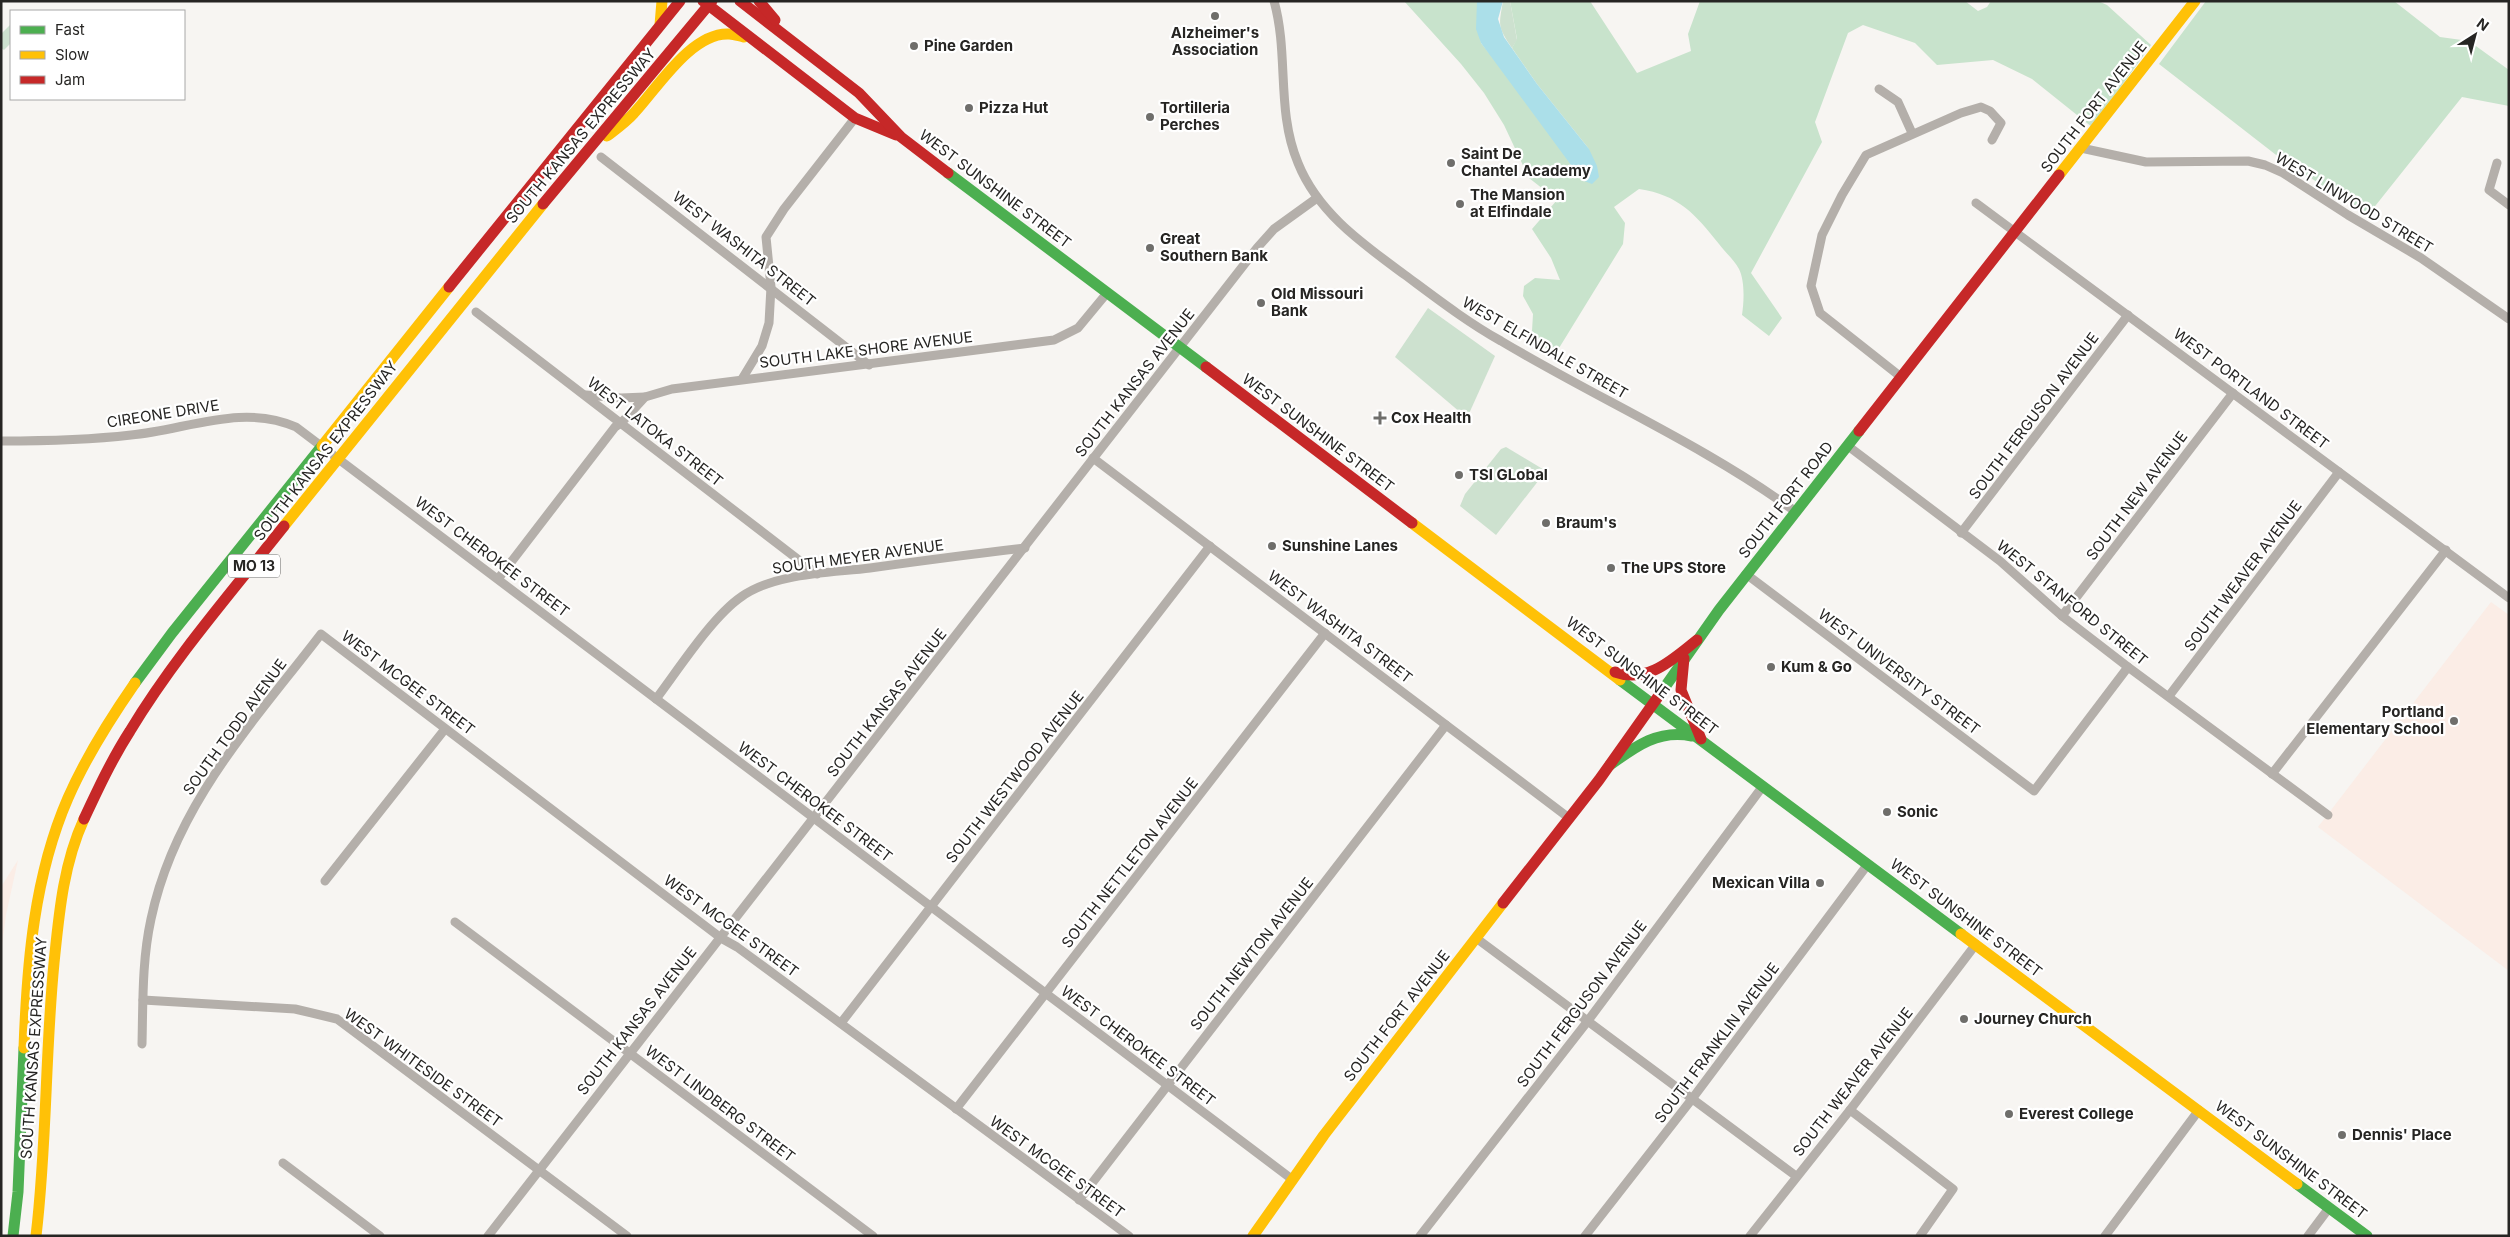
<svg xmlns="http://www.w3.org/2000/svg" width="2510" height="1237" font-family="Inter,sans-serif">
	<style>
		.education { fill: #fbede6 }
		.green { fill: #cde1cf }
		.forest { fill: #c8e3cc }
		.water { fill: #abdfe9 }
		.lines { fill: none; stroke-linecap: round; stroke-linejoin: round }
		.street { stroke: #b4afaa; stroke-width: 9 }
		.fast { stroke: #4caf50; stroke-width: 11 }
		.slow { stroke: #ffc107; stroke-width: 11 }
		.jam { stroke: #c62828; stroke-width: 11 }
		.poi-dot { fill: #6f6e6b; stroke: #fff; stroke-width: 2 }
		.labels { text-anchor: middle; stroke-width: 4.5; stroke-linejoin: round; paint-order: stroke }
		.shield { fill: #fff; stroke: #676665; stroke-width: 1 }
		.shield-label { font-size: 14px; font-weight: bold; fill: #262523 }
		.poi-label { font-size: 15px; font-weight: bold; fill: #262523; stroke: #fff; text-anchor: start }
		.street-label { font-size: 15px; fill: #262523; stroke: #fff }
	</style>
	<rect width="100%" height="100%" fill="#f7f5f2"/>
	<g class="education">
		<path d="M2491,602l18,13v356l-191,-144z"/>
		<path d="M18,860l-12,55 -5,38v-66z"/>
	</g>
	<g class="green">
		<path d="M1503,1h7l7,39 -5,8c-15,-22 -13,-23 -9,-47z"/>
		<path d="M11,24v19l-7,7 -3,-2v-14z"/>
		<path d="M1428,308l67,48 -28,62 -72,-61z"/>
		<path d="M1506,447l40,24 -50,64 -36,-29 5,-12 36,-45z"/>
	</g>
	<g class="forest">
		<path d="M1404,1h73l4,42 17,21 91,85 -52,-65 -25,-36 5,-9 -7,-38h80l47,72 54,-22 -3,-17 12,-33h265l13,10 9,-4 4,-6h107l9,4 44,40 -59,82 -60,-48 -39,-19 -56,5 -22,-22 -52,-18 -15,8 -33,89 7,20 -71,131 31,45 -13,18 -27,-21c2,-13 3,-34 -3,-46 -5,-9 -14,-17 -20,-25 -24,-30 -40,-49 -80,-55l-25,18 11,16 -2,21 -67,109 -18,-9 -6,-13 1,-17 -10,-18 1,-10 11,-8 25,2 -9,-22 -19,-29 25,-29 -28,-22 -25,-53 -20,-32 -23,-29z"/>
		<path d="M2206,1h188l46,36 29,4 40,29v36l-47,-9 -94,118 -88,-57 -121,-94z"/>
	</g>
	<path class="water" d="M1477,1h26l-5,18 6,18 33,47 52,65 8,17 2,11 -7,7 -10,-4 -101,-137 -5,-14z"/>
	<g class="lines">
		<g class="street">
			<path d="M1274,1c15,53 2,110 24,162 20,50 65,81 107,112 31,23 62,47 96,66 97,58 203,104 295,171"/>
			<path d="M1879,89l19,13 14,31"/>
			<path d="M2081,148l65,14 102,-1 17,4 18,8 65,42 73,43 88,61"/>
			<path d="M601,157l268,208"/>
			<path d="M2497,163l-8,27 20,15"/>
			<path d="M1976,203l533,395"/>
			<path d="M476,312l341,262"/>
			<path d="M1901,377l-81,-64 -9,-27 11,-51 20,-40 24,-40 95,-42 20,-6 9,4 11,12 -9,17"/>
			<path d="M742,379l20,-33 7,-23 2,-36 -5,-50 18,-28 71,-91"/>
			<path d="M586,395l35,3 24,-1"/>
			<path d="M1,441c44,0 87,-1 130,-6 55,-5 111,-32 165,-8l997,753"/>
			<path d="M1848,446l152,115 62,55 66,51 200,148"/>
			<path d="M1093,458l476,360"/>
			<path d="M1961,533l167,-218"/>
			<path d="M1746,574l288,217 94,-124"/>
			<path d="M498,579l117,-152 7,-5 23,-25 27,-8 382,-49 24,-12 29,-35"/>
			<path d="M2062,616l171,-223"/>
			<path d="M2169,696l170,-224"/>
			<path d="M656,699c22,-29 56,-82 85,-102 33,-24 89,-24 129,-29 51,-7 103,-14 155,-20"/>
			<path d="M2272,774l174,-224"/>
			<path d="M325,881l120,-152"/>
			<path d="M455,922l418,314"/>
			<path d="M1476,938l320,238"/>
			<path d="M143,1000l152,9 42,10 290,217"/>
			<path d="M841,1023l369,-477"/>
			<path d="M142,1044c1,-42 0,-84 9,-125 24,-114 101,-195 170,-285l400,304 16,9 392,289"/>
			<path d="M956,1109l369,-476"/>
			<path d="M1850,1110l103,79 -33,47"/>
			<path d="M283,1163l97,73"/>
			<path d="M1079,1200l367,-475"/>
			<path d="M488,1236l769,-988 17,-19 43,-31"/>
			<path d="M1420,1236l167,-214 176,-236"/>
			<path d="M1585,1236l107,-137 176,-235"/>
			<path d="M1750,1236l100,-126 126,-166"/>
			<path d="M2105,1236l94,-126"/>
			<path d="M2308,1236l21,-28"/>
		</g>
		<g class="fast">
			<path d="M948,173l258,194"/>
			<path d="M1620,680l341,254"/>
			<path d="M135,683l37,-50 150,-187"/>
			<path d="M1660,694l59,-84 140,-179"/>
			<path d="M1610,765c26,-19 49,-36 82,-29"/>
			<path d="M2297,1184l70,52"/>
			<path d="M13,1236l5,-44 6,-144"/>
		</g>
		<g class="slow">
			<path d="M660,25l2,-24"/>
			<path d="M607,136c9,-7 19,-14 27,-23 22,-23 57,-81 95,-79 5,0 10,2 15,3"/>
			<path d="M2059,175l136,-174"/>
			<path d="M322,446l127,-159"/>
			<path d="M1412,523l208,157"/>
			<path d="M284,526l259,-322"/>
			<path d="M1961,934l336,250"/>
			<path d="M24,1048c3,-85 10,-172 44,-250 18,-41 42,-79 67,-115"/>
			<path d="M36,1236c11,-91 9,-182 18,-273 5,-49 9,-98 30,-144"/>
			<path d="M1253,1236l71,-101 179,-232"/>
		</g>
		<g class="jam">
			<path d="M703,1l152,117 41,17"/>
			<path d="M740,1l119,92 42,44 47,36"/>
			<path d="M759,1l16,19"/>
			<path d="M543,204l169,-203"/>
			<path d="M449,287l231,-286"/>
			<path d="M1206,367l206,156"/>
			<path d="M1859,431l200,-256"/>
			<path d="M1684,658l-3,32 20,49"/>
			<path d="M1615,672c33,12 58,-13 82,-32"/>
			<path d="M84,819c14,-30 28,-60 46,-88 44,-73 101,-138 154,-205"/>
			<path d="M1503,903l96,-123 61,-86"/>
		</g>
	</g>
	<g class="poi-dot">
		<circle cx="1215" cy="16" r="5"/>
		<circle cx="914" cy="46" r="5"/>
		<circle cx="969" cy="108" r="5"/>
		<circle cx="1150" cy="117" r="5"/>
		<circle cx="1451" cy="163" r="5"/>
		<circle cx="1460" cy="204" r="5"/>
		<circle cx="1150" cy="248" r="5"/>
		<circle cx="1261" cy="303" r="5"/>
		<path d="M1377.5 410.5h5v5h5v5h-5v5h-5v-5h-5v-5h5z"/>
		<circle cx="1459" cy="475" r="5"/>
		<circle cx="1546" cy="523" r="5"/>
		<circle cx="1272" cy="546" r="5"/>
		<circle cx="1611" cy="568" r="5"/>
		<circle cx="1771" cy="667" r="5"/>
		<circle cx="2454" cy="721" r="5"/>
		<circle cx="1887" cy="812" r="5"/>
		<circle cx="1820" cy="883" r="5"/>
		<circle cx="1964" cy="1019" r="5"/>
		<circle cx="2009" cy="1114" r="5"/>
		<circle cx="2342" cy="1135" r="5"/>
	</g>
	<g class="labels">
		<rect class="shield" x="228" y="554.5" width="52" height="23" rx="4"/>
		<g class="shield-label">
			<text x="254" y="571">MO 13</text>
		</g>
		<g class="poi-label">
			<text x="1215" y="38" text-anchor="middle">Alzheimer's<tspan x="1215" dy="17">Association</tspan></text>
			<text x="924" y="51">Pine Garden</text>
			<text x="979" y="113">Pizza Hut</text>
			<text x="1160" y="113">Tortilleria<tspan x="1160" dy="17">Perches</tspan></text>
			<text x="1461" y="159">Saint De<tspan x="1461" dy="17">Chantel Academy</tspan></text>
			<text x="1470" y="200">The Mansion<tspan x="1470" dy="17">at Elfindale</tspan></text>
			<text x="1160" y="244">Great<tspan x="1160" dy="17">Southern Bank</tspan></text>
			<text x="1271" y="299">Old Missouri<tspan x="1271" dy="17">Bank</tspan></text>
			<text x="1391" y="423">Cox Health</text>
			<text x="1469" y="480">TSI GLobal</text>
			<text x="1556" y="528">Braum's</text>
			<text x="1282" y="551">Sunshine Lanes</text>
			<text x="1621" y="573">The UPS Store</text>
			<text x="1781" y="672">Kum &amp; Go</text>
			<text x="2444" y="717" text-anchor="end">Portland<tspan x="2444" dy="17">Elementary School</tspan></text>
			<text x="1897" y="817">Sonic</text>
			<text x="1810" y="888" text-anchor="end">Mexican Villa</text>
			<text x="1974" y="1024">Journey Church</text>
			<text x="2019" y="1119">Everest College</text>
			<text x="2352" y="1140">Dennis' Place</text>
		</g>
		<g class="street-label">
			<text transform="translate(2094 107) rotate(-52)" y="5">SOUTH FORT AVENUE</text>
			<text transform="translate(581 136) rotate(-50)" y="5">SOUTH KANSAS EXPRESSWAY</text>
			<text transform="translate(995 189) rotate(37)" y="5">WEST SUNSHINE STREET</text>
			<text transform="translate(2354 203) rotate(31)" y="5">WEST LINWOOD STREET</text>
			<text transform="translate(744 249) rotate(38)" y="5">WEST WASHITA STREET</text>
			<text transform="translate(1545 348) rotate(30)" y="5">WEST ELFINDALE STREET</text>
			<text transform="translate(866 350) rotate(-7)" y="5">SOUTH LAKE SHORE AVENUE</text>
			<text transform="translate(1135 383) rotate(-52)" y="5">SOUTH KANSAS AVENUE</text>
			<text transform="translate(2251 389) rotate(37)" y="5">WEST PORTLAND STREET</text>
			<text transform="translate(163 414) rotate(-9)" y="5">CIREONE DRIVE</text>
			<text transform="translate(2034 416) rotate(-53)" y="5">SOUTH FERGUSON AVENUE</text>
			<text transform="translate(655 432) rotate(38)" y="5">WEST LATOKA STREET</text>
			<text transform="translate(1318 433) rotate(37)" y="5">WEST SUNSHINE STREET</text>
			<text transform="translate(326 451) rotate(-52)" y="5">SOUTH KANSAS EXPRESSWAY</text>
			<text transform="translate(2137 496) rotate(-53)" y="5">SOUTH NEW AVENUE</text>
			<text transform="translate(1786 500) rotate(-52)" y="5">SOUTH FORT ROAD</text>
			<text transform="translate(492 557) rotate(37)" y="5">WEST CHEROKEE STREET</text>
			<text transform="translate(858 557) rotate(-8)" y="5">SOUTH MEYER AVENUE</text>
			<text transform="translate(2243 576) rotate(-53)" y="5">SOUTH WEAVER AVENUE</text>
			<text transform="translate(2072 603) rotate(39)" y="5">WEST STANFORD STREET</text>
			<text transform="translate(1340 627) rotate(37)" y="5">WEST WASHITA STREET</text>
			<text transform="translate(1899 672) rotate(37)" y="5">WEST UNIVERSITY STREET</text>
			<text transform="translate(1642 676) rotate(37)" y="5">WEST SUNSHINE STREET</text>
			<text transform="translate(408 683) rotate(37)" y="5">WEST MCGEE STREET</text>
			<text transform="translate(887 703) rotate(-52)" y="5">SOUTH KANSAS AVENUE</text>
			<text transform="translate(235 727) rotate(-54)" y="5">SOUTH TODD AVENUE</text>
			<text transform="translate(1015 777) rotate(-52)" y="5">SOUTH WESTWOOD AVENUE</text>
			<text transform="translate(815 802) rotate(37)" y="5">WEST CHEROKEE STREET</text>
			<text transform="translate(1130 863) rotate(-52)" y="5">SOUTH NETTLETON AVENUE</text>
			<text transform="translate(1966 918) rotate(37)" y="5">WEST SUNSHINE STREET</text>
			<text transform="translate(731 926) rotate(36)" y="5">WEST MCGEE STREET</text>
			<text transform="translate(1252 954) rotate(-52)" y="5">SOUTH NEWTON AVENUE</text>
			<text transform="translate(1582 1004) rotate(-53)" y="5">SOUTH FERGUSON AVENUE</text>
			<text transform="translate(1397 1016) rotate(-52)" y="5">SOUTH FORT AVENUE</text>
			<text transform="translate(637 1021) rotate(-52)" y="5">SOUTH KANSAS AVENUE</text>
			<text transform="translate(1717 1043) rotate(-53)" y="5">SOUTH FRANKLIN AVENUE</text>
			<text transform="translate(1138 1046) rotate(37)" y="5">WEST CHEROKEE STREET</text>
			<text transform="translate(34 1048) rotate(-86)" y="5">SOUTH KANSAS EXPRESSWAY</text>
			<text transform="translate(423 1068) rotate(36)" y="5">WEST WHITESIDE STREET</text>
			<text transform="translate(1853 1082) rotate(-52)" y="5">SOUTH WEAVER AVENUE</text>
			<text transform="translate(720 1104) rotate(37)" y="5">WEST LINDBERG STREET</text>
			<text transform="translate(2291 1160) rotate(37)" y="5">WEST SUNSHINE STREET</text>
			<text transform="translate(1057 1167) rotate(36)" y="5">WEST MCGEE STREET</text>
		</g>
	</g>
	<rect width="2510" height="1237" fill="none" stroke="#262523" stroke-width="5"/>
	<rect x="10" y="10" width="175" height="90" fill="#ffffff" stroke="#a8a8a7"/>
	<rect x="20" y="26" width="25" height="8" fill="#4caf50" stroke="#a8a8a7"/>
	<text x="55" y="35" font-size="15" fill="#262523">Fast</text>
	<rect x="20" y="51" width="25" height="8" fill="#ffc107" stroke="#a8a8a7"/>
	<text x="55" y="60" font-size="15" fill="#262523">Slow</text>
	<rect x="20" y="76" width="25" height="8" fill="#c62828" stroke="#a8a8a7"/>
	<text x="55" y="85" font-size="15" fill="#262523">Jam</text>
	<g transform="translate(2475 35) rotate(36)" stroke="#ffffff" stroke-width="4" paint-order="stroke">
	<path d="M0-4L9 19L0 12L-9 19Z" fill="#262523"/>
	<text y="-8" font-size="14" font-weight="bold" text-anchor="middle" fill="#262523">N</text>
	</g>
</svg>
